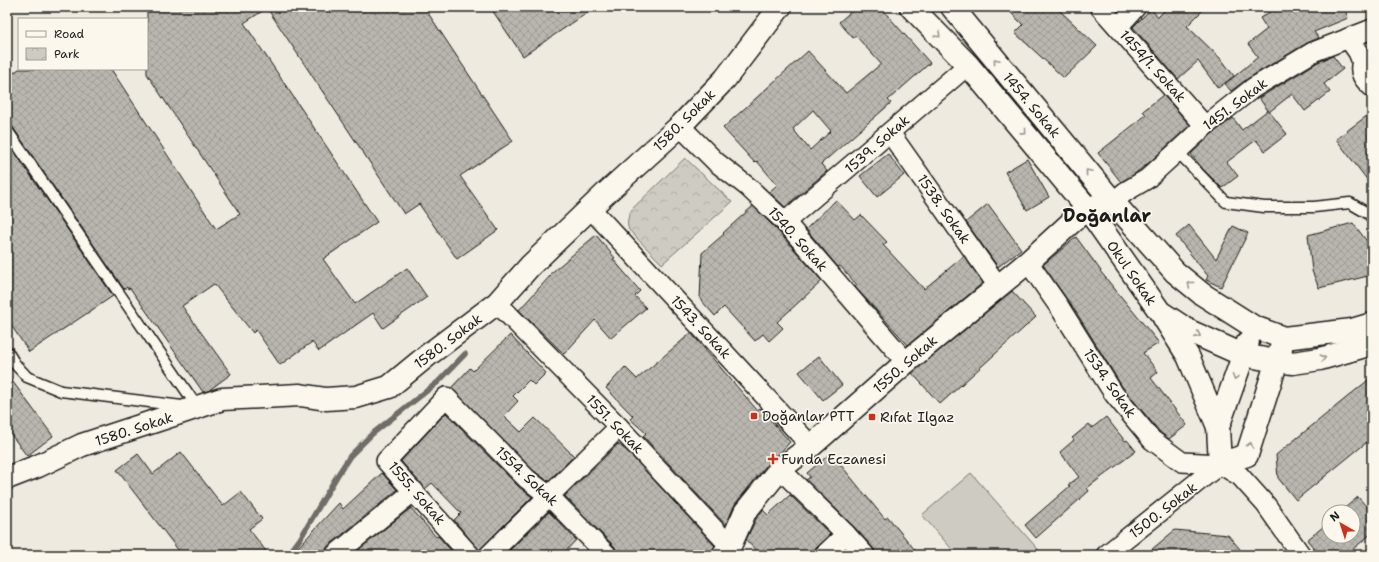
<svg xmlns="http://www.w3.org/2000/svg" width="1379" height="562" font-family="'Shantell Sans',sans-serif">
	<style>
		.park { fill: url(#park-crowns); stroke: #75746f }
		.pitch { fill: #ceccc2; stroke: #75746f }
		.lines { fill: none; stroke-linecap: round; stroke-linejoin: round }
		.stream { stroke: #6f6d69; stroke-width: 5.5 }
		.building { fill: url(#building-cross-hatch); stroke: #1c1c1c; fill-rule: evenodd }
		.service-casing { stroke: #1c1c1c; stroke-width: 13 }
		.minor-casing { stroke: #1c1c1c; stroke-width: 22 }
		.tertiary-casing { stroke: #1c1c1c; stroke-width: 25 }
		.secondary-casing { stroke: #1c1c1c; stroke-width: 25 }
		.service { stroke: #fbf7ec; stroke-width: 10 }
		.minor { stroke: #fbf7ec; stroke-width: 19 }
		.tertiary { stroke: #fbf7ec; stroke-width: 22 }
		.secondary { stroke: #fbf7ec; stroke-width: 22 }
		.oneway { stroke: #97948e }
		.poi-dot { fill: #c8321e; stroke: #fbf7ec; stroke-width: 1.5 }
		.labels { text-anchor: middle; stroke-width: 3.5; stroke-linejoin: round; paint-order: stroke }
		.street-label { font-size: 14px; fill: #1c1c1c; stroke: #fbf7ec }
		.poi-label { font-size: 14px; fill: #1c1c1c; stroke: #fbf7ec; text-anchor: start }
		.district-label { font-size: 18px; font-weight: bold; fill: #1c1c1c; stroke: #fbf7ec }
	</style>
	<defs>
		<pattern id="park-crowns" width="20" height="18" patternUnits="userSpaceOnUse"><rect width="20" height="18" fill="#ceccc2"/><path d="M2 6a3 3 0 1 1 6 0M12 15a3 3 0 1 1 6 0" fill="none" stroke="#b0afa6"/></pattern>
		<pattern id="building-cross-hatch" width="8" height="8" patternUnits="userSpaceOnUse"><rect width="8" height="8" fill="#b9b6af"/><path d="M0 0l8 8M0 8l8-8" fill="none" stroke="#9e9c96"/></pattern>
	</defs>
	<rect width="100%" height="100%" fill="#eeeadf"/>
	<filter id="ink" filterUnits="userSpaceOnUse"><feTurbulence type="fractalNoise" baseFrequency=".025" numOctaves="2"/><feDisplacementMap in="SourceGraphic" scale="8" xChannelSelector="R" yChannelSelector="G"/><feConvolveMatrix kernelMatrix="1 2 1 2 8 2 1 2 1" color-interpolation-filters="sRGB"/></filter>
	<g filter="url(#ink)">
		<path class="park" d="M685,158l47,44 -70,62 -33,-34c-3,-8 -1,-13 3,-21z"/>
		<path class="pitch" d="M971,473l72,82h-86l-35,-40z"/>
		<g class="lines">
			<path class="stream" d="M288,555l12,-16 37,-63 13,-20 22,-22 66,-52 27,-28"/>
		</g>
		<g class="building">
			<path d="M147,7h277l89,134 -53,35 38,54 -41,29 -38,-55 -15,10 -137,-206 -23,15 133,199 -54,37 32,45 52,-36 20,29 -44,31 -10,-15 -54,38 -7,-9 -32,23 -24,-35 -3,3 -39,-49 -32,22 49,68 -23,17 -5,1 -73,-104 -2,1 -1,-2 -3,2 -112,-163 -5,-2v-47l12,-8h92l105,160 24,-15 -93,-140z"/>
			<path d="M490,7h106l-73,49z"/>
			<path d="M856,7h24l50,56 -42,37 3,3 -70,61 6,7 -42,36 -16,-15 8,-7 -20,-24 -2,2 -32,-35 85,-77 38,42 35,-29 -25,-28 -3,2 -14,-16zM813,110l18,21 -21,19 -17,-21z"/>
			<path d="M1005,7h51l41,39 -33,32 -49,-45 8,-8z"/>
			<path d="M1168,7h38l-19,19 35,34 12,16 -16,12 -20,-27 -20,18 -45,-52 18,-18 7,8z"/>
			<path d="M1278,7h66l4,11 -34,14 5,6 -12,5 -60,36 -16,12 -6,-7 33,-27 -10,-13 19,-15 -7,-11z"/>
			<path d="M1333,56l10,13 -19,15 6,8 -25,19 -13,-17 -23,18 -10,-14 59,-36z"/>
			<path d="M1163,95l27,30 -39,36 -18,14 -12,7 -23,-29 48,-38 -3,-4z"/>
			<path d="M1268,110l19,24 -22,17 -9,-11 -29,22 11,14 -16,12 -19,-19 -12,-15 21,-20 21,-16 9,12z"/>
			<path d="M1372,112v74l-36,-47z"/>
			<path d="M7,141l106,155 -84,56 -22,-33z"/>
			<path d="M888,154l16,21 -27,22 -17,-21z"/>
			<path d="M1027,159l22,38 -22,13 -22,-38z"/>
			<path d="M836,200l19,20 6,-5 26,27 -4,3 41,44 40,-33 19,27 -75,62 -53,-58 2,-2 -17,-19 -2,1 -32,-38z"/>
			<path d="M988,204l33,45 -23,18 -32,-45z"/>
			<path d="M753,206l24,24 45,51 -45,41 6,6 -14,13 -6,-7 -8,7 -31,-34 -9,9 -15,-17 2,-46 22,-19 -1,-1z"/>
			<path d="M1353,223l19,25v27l-53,13 -7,-17 -4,-36z"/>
			<path d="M1189,225l27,34 17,-33 15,7 -27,54 -15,-7 2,-4 -32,-40z"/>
			<path d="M596,235l19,23 -2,1 27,32 -5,5 11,12 -35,30 -16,-18 -31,34 -45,-44 32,-35 -1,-1z"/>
			<path d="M1076,237l25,34h-1l59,72 -16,10 15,19 -7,6 36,47 -18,14 -9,-7 -37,-44 -47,-76 -33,-47z"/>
			<path d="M1012,291l24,26 -96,87 -28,-31z"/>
			<path d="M691,333l66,77 3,-2 30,34 -11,12 -9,7 -35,43 -9,21 -83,-89 3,-3 -16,-14 3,-3 -27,-28 19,-21 12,12z"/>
			<path d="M510,335l36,38 -12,12 -5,-5 -16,16 5,5 -14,15 17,16 14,-14 39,38 -26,25 -14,-10 -83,-83 19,-20 3,3z"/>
			<path d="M819,356l23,29 -19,15 -24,-28z"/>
			<path d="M7,374l46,62 -26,20 -20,-27z"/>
			<path d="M1372,377v61l-76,62 -18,-22 -2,-23z"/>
			<path d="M446,413l73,74 13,10 -53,53 -25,-30 7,-7 -29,-30 -7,6 -24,-28z"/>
			<path d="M1106,417l19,24 2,-1 9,11 -49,37 2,3 -53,47 -11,-13 45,-39 -2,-1 11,-8 -19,-25 14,-12 -2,-2 17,-14 3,4z"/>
			<path d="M618,444l9,7 88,95 -4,9h-93l-3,-8 -50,-51z"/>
			<path d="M181,452l42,54 18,-14 21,27 -13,10 20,26h-87l-65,-85 21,-16 15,20z"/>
			<path d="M831,453l54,66 3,-2 31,38h-43l-3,-7 -19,-21 -48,-47 4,-3 -3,-4z"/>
			<path d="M382,473l15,17 -69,56 -3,5 -1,4h-33l48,-52 4,6z"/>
			<path d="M790,495l40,39 -14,13 -2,5 -1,3h-53l-14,-15 10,-21 7,-9 5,5z"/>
			<path d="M1358,497l14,16v20l-26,22h-26l-13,-15 22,-18v14h24v-24h-13z"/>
			<path d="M411,508l25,29 2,-1 17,19h-103z"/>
			<path d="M549,512l27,28 -14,15h-57z"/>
			<path d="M1175,530l53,5 17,20h-100z"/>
		</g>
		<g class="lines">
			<g class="service-casing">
				<g id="service">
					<path d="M7,130l191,278 -137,-17 -34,-14 -12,-13 -8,-13"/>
					<path d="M1177,151l49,51 38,5h50l36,-4 19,11 3,4"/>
				</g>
			</g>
			<g class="minor-casing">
				<g id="minor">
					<path d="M1100,7l105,119"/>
					<path d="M1118,27l18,-20"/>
					<path d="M1348,38l10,14 4,10c-4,11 2,18 10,25"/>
					<path d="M680,126l36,36 32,25 37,35 121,140"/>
					<path d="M890,133l108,153"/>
					<path d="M1113,202l12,-10 22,-13 58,-53 48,-38 60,-36 59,-23"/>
					<path d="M591,209l220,237"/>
					<path d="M785,222l183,-157"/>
					<path d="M1028,262l32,46 54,86 38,46 30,22 38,2 20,12 26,29 35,50"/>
					<path d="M497,303l122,124 111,119"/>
					<path d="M780,469l66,65 19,21"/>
					<path d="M335,555l79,-64"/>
					<path d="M470,555l-84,-94 60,-64 81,82 22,17 58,59"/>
					<path d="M489,555l130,-128"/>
					<path d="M824,555l22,-21"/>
					<path d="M1106,555l114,-91"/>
				</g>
			</g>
			<g class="tertiary-casing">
				<g id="tertiary">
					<path d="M7,478l31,-12 44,-21 140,-46 78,-4 26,4 30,-2 33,-10 39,-32 69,-52 33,-37 74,-71 76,-69 45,-47 55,-72"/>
					<path d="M723,555l7,-9 15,-34 35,-43 31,-23 93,-82 124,-102 59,-54 26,-6"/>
				</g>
			</g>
			<g class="secondary-casing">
				<g id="secondary">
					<path d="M911,7l57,58 119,143 73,104 29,19 54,24 33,6 17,2 27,-4 52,-15"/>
					<path d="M952,7l161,195 62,70 27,22 52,33 30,11 68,-8 20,-6"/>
					<path d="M1164,318l24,38 30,71 2,37 27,-9 34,-107"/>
					<path d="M1218,427l30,-85"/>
				</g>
			</g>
			<use href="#service" class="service"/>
			<use href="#minor" class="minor"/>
			<use href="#tertiary" class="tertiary"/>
			<use href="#secondary" class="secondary"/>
		</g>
		<defs><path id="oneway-chevron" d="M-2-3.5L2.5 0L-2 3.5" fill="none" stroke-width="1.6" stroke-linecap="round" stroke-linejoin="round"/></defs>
		<g class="oneway">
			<use href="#oneway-chevron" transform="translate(938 35) rotate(45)"/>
			<use href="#oneway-chevron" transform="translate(996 61) rotate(-130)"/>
			<use href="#oneway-chevron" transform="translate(1024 132) rotate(50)"/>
			<use href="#oneway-chevron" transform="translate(1088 172) rotate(-130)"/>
			<use href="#oneway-chevron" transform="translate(1190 284) rotate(-141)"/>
			<use href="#oneway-chevron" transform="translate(1198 335) rotate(24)"/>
			<use href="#oneway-chevron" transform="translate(1323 358) rotate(-14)"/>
			<use href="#oneway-chevron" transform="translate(1235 377) rotate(109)"/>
			<use href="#oneway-chevron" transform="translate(1250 445) rotate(-73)"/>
		</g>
	</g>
	<g class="poi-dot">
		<rect x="750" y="412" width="8" height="8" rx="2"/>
		<rect x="868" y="413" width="8" height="8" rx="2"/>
		<path d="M771 453h4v4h4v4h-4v4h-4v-4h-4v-4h4z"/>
	</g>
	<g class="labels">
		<g class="street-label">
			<text transform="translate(1153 66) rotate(48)" y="5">1454/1. Sokak</text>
			<text transform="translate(1235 104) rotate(-37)" y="5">1451. Sokak</text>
			<text transform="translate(1032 105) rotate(50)" y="5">1454. Sokak</text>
			<text transform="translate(684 120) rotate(-45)" y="5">1580. Sokak</text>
			<text transform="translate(877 144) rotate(-41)" y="5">1539. Sokak</text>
			<text transform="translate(944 209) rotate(55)" y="5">1538. Sokak</text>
			<text transform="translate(798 239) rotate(48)" y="5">1540. Sokak</text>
			<text transform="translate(1132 273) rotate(55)" y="5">Okul Sokak</text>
			<text transform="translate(701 327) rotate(47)" y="5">1543. Sokak</text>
			<text transform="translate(448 341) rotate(-37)" y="5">1580. Sokak</text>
			<text transform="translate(905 364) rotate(-41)" y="5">1550. Sokak</text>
			<text transform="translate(1110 383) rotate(55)" y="5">1534. Sokak</text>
			<text transform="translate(615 424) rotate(46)" y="5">1551. Sokak</text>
			<text transform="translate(134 429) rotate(-18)" y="5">1580. Sokak</text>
			<text transform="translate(527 476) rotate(43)" y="5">1554. Sokak</text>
			<text transform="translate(417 493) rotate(49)" y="5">1555. Sokak</text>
			<text transform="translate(1163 510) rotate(-38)" y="5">1500. Sokak</text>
		</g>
		<g class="poi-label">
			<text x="762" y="421">Doğanlar PTT</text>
			<text x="880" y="422">Rıfat Ilgaz</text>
			<text x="781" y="464">Funda Eczanesi</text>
		</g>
		<g class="district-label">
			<text x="1107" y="222">Doğanlar</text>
		</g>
	</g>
	<rect width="1379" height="562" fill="none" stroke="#fbf7ec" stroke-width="24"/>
	<rect x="12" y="12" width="1355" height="538" fill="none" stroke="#1c1c1c" stroke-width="1.5" filter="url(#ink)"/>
	<rect x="18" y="18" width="130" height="52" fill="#fbf7ec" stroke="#a29f99"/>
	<rect x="26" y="31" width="20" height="6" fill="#fbf7ec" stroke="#a29f99"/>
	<text x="54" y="38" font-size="12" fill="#1c1c1c">Road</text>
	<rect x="26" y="48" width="20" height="12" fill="url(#park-crowns)" stroke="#a29f99"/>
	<text x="54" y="58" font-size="12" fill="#1c1c1c">Park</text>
	<g transform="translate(1341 524) rotate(321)"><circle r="19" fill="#fbf7ec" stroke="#a29f99"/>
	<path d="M0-3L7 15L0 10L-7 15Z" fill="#c8321e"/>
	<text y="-6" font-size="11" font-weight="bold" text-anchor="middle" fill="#1c1c1c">N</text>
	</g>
</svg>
